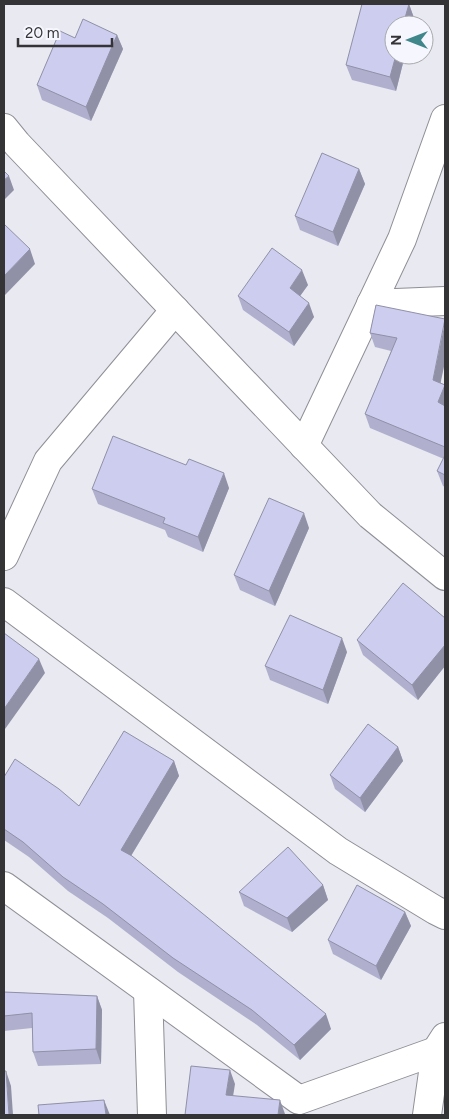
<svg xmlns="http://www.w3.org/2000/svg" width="449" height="1119" font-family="Figtree,sans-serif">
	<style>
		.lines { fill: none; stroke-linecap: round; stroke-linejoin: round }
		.street-casing { stroke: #8e8e95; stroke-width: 30 }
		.secondary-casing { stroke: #8e8e95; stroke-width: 30 }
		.street { stroke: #fff; stroke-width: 28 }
		.secondary { stroke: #fff; stroke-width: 28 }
		.wall { fill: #b0b0ce }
		.shaded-wall { fill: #9090a7 }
		.building { fill: #cdcdef; stroke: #9090a7 }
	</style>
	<rect width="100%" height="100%" fill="#e9e9f1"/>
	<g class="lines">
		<g class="street-casing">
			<g id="street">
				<path d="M371,304l74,-3"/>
				<path d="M304,446l98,-207 43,-120"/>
				<path d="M4,556l44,-95 127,-151"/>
				<path d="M4,602l334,249 97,59 10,5"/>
				<path d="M4,886l295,214 137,-49"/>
				<path d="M148,991l4,124"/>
				<path d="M427,1115l9,-64 9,-14"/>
			</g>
		</g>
		<g class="secondary-casing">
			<path id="secondary" d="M4,128l13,16 353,371 75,61"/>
		</g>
		<use href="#street" class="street"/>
		<use href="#secondary" class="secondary"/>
	</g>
	<g class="wall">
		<path d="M409,4l5,14 -2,7h-18v30h11l-9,36 -44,-11 -6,-15z"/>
		<path d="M117,35l6,14 -32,72 -49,-21 -5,-15z"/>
		<path d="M359,169l6,15 -27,62 -38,-16 -5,-14z"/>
		<path d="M308,285l-8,11 14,21 -20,29 -51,-36 -5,-14z"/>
		<path d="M376,305l65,78 4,2v102l-2,-1 -6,-15 7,-12 -74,-31 -5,-14 26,-63 -16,-4 -5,-14z"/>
		<path d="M229,488l-26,64 -35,-15 -3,-7 -67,-26 -6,-15z"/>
		<path d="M309,528l-34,78 -35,-16 -6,-15z"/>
		<path d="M445,618v48l-27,34 -55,-45 -6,-15z"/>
		<path d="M347,652l-19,52 -58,-24 -5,-14z"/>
		<path d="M398,747l5,14 -38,51 -30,-23 -5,-14z"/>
		<path d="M174,761l5,15 -48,80 200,173 -31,31 -43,-35 -79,-53 -70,-54 -40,-27 -39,-34 -25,-17v-63l75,29z"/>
		<path d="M323,885l5,15 -36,32 -48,-26 -5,-14z"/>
		<path d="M405,912l6,14 -30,54 -48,-26 -5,-14z"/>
		<path d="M4,992l93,4 5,14 -1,54 -63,2 -5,-14 -1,-24 -28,3z"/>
	</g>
	<g class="shaded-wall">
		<path d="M409,4l5,14 -2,7h-9z"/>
		<path d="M117,35l6,14 -32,72 -5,-14z"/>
		<path d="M396,55h9l-9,36 -6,-14z"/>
		<path d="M359,169l6,15 -27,62 -5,-14z"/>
		<path d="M9,176l5,14 -10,10v-20z"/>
		<path d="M30,249l5,15 -31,32v-20z"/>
		<path d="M302,270l6,15 -13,18 -5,-15z"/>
		<path d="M309,303l5,14 -20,29 -5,-14z"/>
		<path d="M445,322v40l-7,33 -5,-15z"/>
		<path d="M445,385v27l-7,-10z"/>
		<path d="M224,473l5,15 -26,64 -5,-15z"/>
		<path d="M304,513l5,15 -34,78 -6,-15z"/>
		<path d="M342,638l5,14 -19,52 -5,-14z"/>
		<path d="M445,645v21l-27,34 -6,-15z"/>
		<path d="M39,659l6,14 -40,56 -1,-3v-17z"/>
		<path d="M398,747l5,14 -38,51 -5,-14z"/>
		<path d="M174,761l5,15 -53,88 -5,-14z"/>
		<path d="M323,885l5,15 -36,32 -5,-14z"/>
		<path d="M405,912l6,14 -30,54 -5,-14z"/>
		<path d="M97,996l5,14 -1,54 -5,-15z"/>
		<path d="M326,1014l5,15 -31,31 -6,-15z"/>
		<path d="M230,1070l5,14 -4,25 -5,-14z"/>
		<path d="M6,1071l5,15 2,29h-4z"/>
		<path d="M104,1100l6,15h-4z"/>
		<path d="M280,1100l5,14v1h-7z"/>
	</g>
	<g class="building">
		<path d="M362,4h47l-6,21h-9v30h2l-6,22 -44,-12z"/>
		<path d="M83,19l34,16 -31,72 -49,-22 23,-54 15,7z"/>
		<path d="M322,153l37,16 -26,63 -38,-16z"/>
		<path d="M4,171l5,5 -5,4z"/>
		<path d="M4,224l26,25 -26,27z"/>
		<path d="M272,248l30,22 -12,18 19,15 -20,29 -51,-36z"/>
		<path d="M376,305l69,14 -12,61 12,5 -7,17 7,4v41l-80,-33 32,-76 -27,-5z"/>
		<path d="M113,436l73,29 3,-6 35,14 -26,64 -35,-14 2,-5 -73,-29z"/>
		<path d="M445,455v20l-8,-4z"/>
		<path d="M269,498l35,15 -35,78 -35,-16z"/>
		<path d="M403,583l42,35v27l-33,40 -55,-45z"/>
		<path d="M290,615l52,23 -19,52 -58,-24z"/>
		<path d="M4,633l35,26 -35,50z"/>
		<path d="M368,724l30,23 -38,51 -30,-23z"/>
		<path d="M124,731l50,30 -53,89 11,6 194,158 -32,31 -42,-35 -79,-52 -70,-54 -40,-27 -40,-35 -19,-13v-52l11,-18 44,30 20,17z"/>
		<path d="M288,847l35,38 -36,33 -48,-26z"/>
		<path d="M357,885l48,27 -29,54 -48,-26z"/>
		<path d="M4,992l93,4 -1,53 -63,3 -1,-39 -28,3z"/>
		<path d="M191,1066l39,4 -4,25 54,5 -2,15h-93z"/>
		<path d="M4,1071h2l3,44h-5z"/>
		<path d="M104,1100l2,15h-67l-1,-10z"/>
	</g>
	<rect width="449" height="1119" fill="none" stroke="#343437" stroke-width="10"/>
	<g transform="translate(409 40) rotate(270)"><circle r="24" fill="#f6f6fe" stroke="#a8a8ae"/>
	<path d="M0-4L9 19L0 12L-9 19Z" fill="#3f878a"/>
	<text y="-8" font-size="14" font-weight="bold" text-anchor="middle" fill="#343437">N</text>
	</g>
	<path d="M18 38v8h94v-8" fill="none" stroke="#343437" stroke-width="2.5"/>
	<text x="25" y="38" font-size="15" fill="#343437" stroke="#f6f6fe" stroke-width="4" paint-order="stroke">20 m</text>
</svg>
